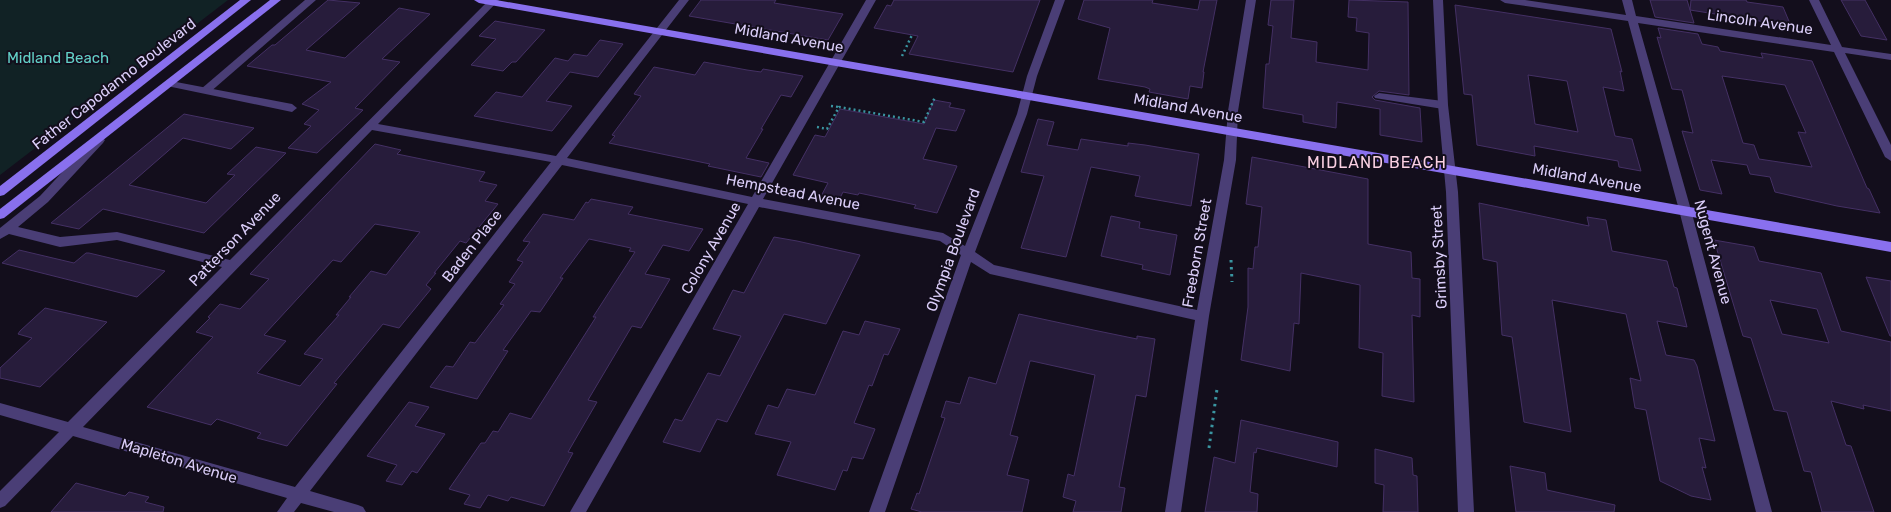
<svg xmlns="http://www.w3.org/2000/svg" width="1891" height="512" font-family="Rubik,sans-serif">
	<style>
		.green { fill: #112225 }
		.building { fill: #271c3b; stroke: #443064; fill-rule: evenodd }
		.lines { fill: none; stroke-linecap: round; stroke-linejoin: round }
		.path-far1 { stroke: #3a95a1; stroke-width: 2.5; stroke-dasharray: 2 3; stroke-linecap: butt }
		.path { stroke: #3a95a1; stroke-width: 3; stroke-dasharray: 2.5 4.5; stroke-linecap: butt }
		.service { fill: #4a3e76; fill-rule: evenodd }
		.minor { fill: #4a3e76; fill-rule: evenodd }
		.secondary { fill: #8970ee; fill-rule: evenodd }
		.labels { text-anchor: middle; stroke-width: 4; stroke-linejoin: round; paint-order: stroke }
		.street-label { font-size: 15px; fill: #dbcef9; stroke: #130e1c }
		.park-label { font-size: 15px; fill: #63d0c8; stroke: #130e1c }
		.neighbourhood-label { font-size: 16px; letter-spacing: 1px; fill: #fad0e3; stroke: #130e1c }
	</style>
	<rect width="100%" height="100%" fill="#130e1c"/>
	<path class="green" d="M0,0h228l-228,175z"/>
	<g class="building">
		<path d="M328,0l32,3 -54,47 39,8 54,-50 31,6 -48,45 18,3 -45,46 8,2 -46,43 -29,-5 23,-22 -7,-2 15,-14 -17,-6 29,-22 -84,-16 25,-21h3z"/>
		<path d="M701,0h75l-2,3 69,11 -15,26 -139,-24z"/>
		<path d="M894,0h146l-27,72 -104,-18 9,-18 -44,-8 13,-23 4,1z"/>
		<path d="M1084,0h69l-1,3 46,7 2,-10h17l-14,72h1l-2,16 -12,-2 -2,13 -39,-7 1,-3 -5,-2 -47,-8 12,-51 -32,-9z"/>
		<path d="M1271,0h23l-3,38 26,4 -1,20 52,8 1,-37 -13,-2 1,-13 -9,-1 1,-17 59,2 1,93 -30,-4 -7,6 3,3 45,8 2,34 -42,-7v-26l-43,-7 -1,26 -33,-6v-7l-40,-7 3,-44h3l4,-38 -5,-1z"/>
		<path d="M1650,0h37l7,23 -39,-6z"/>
		<path d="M1691,0h55l1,2 36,5 8,19 -101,-16z"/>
		<path d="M1841,0h24l22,40 -26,-4z"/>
		<path d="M1455,5l156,24 11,43 -2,-1 4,20 -21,-4 12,49 17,3 9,32 -22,-4 -1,-6 -62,-11 -22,-4 1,10 -58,-11 -5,-50 -8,-1zM1528,75l39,6 11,51 -43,-8z"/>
		<path d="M495,21l50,9 -29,32h-4l-9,9 -32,-6 25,-26 -17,-3z"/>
		<path d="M1658,28l40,6 4,10 16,3 2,4 43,7 -2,-5 51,8 55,127 2,1 11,24 -43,-7 -62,-14 -5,-15 -20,-3 -3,-9 -36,-5 11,34 -22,-4 -18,-59 11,2 -8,-32 -3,-11 -10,-1 -15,-52 4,1zM1722,76l63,9 21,48 -8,-1 14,35 -53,-8 -5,-14 -11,-2z"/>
		<path d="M600,40l23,4 -25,33 -28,-5 -24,29 26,5 -20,25 -78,-15 22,-24 26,5 33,-39 13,3 6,-7 13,2z"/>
		<path d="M704,62l43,8 14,2 2,-3 40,7 -12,21 -10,-2 -20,34h2l-17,29 23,5 -8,14 -53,-11 2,-2 -101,-21 6,-7 -3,-1 29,-39 -7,-2 20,-27 41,8z"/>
		<path d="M934,100l17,3 -2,4 16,3 -9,21 -20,-3 -13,31 34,7 -20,47 -23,-5 2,-3 -57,-12 -1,2 -15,-3 -5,10 -18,-4 8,-15 -35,-8 22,-40 10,2 15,-28 84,15z"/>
		<path d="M184,114l70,14 -23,21 -48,-11 -54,47 77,18 29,-28 -8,-1 29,-27 30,6 -82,80 -101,-24 -24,20 -28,-6z"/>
		<path d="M1038,119l16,3 -7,23 31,5 3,-11 47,7v-3l17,2 54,9 -8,52 -56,-10 5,-20 -49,-9 -25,90 -45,-9 23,-72 -23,-4z"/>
		<path d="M375,144l26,6 -4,4 88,18 -6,9 18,4 -12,16 13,3 -32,39 -6,-2 -26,32h2l-10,12 5,4 -32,39 -16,-4 -49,59 3,1 -50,62 -30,-8 4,-5 -44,-14 -6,6 -64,-18 66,-70 -17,-5 14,-14 -2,-1 12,-13 20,5 29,-30 -19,-5zM375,224l45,8 -34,43 -15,-4 -22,26h2l-15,18h3l-35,39 19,5 -23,27 -43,-13 29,-32 -22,-6 69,-75 8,2z"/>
		<path d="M1252,157l116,22v65l43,8 1,26 8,1v38l-8,-2 2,87 -32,-6 1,-43 -24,-5 1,-63 -59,-12 -2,51 -5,-1 -4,48 -49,-11 7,-53v-39l5,1 2,-22h3l4,-40 -16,-3z"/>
		<path d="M591,199l42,8 -5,7 75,15 -14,22 -26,-6 -18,29 25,5 -29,49 -9,-2 -44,74 9,2 -29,50 5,1 -29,53 -33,-9 -3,4 -20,-6 -8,13 -16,-4 6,-9 -21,-6 32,-46h4l8,-12 5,1 12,-19 21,6 65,-102h-3l42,-65 -6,-1 2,-3 -42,-9 -29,39h3l-23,34 -9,-1 -10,14 -18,25 5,1 -31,48 -47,-12 16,-21 7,1 17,-25 5,1 29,-38 -4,-1 15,-20 -6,-2 14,-20 -6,-2 13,-18 -7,-1 20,-27 31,6 12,-18 2,1z"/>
		<path d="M1479,203l110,23 -2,-9 19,3 6,31 55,10 7,26 3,1 10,39 -30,-6 9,34 28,5 3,6 18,75 -16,-3 7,30 -4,-1 9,33 -20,-4 -31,-15 -14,-71 -11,-2 -5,-30 11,3 -15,-67 -74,-14 19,132 -47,-10 -12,-85 -10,-2 -5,-73 -14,-3z"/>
		<path d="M1111,216l29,6 -1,6 38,7 -7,40 -28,-6 1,-4 -42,-9z"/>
		<path d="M774,237l23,4 63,14 -34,69 -42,-10 -57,108 -10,-3 -17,33 -37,-10 12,-23 7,2 26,-48 12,3 21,-40 -28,-7 20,-39 11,3z"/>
		<path d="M1714,240l40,7 5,14 62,12 20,58 50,11v69l-28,-6 1,4 -33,-8 15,44 5,1 23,66h-52l-11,-40 -7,-1 -17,-59 -13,-2 -23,-72 -8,-2zM1770,300l47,9 12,34 -47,-9z"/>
		<path d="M19,250l55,13 12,-10h3l76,18 -28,26 -135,-34z"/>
		<path d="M1866,277l25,4v55h-1z"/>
		<path d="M45,308l62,14 -67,65 -40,-9v-10l32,-30 -14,-4 2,-3z"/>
		<path d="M1019,314l79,17 39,8v-3l18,3 -9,58 -10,-2 -17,92 6,1 -4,24h-48l3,-11 -13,-4 5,-23 6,2 21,-101 -63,-14h-2l-20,74 8,2 -11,38 22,5 -7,32h-100l-11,-3 6,-16 2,1 26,-76 -4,-1 5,-16 14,3 9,-27 27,7z"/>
		<path d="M865,321l35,8 -12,26 -4,-1 -12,32 -3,-1 -15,38 21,6 -12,30 -11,-2 -5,14 -4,-1 -8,20 -58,-15 14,-33 -36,-8 13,-29 10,3 9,-19 28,6 28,-64 16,4z"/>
		<path d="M409,402l20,5 -14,19 30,8 -28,39 -5,-2 -10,14 -16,-4 11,-16 -30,-9z"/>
		<path d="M1241,420l97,22 -1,25 -80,-19 -1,5 -2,-1 -4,40 8,2 -1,18h-52l9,-55 21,6z"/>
		<path d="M1375,449l37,9 1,17 4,1 1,36h-35l1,-27 -9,-2z"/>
		<path d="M1510,466l35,7 2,17 68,15 -1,7h-98z"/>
		<path d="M76,483l49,13 4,-4 20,5 -4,5 19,5 -1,5h-112z"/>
	</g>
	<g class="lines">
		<g class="path-far1">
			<path d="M902,56l10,-21"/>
			<path d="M831,106l8,1"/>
			<path d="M817,127l10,2 12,-22 85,15 11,-25"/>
		</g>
		<g class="path">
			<path d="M1231,260l1,22"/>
			<path d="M1209,448l8,-59"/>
		</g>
		<g class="service">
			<path d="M305,0h11l-107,93h-8l-1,-2 1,-2z"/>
			<path d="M1379,93l64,8 5,4 -5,4 -68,-11 -1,-2z"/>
		</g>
		<g class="minor">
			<path d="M489,0h10l-121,124 178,32 123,-156h10l-122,158 185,39 114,-197h10l-113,199 180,34 22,13 52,-132 10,-38 28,-76h10l-28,76 -10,38 -52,138 19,13 203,45 27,-150 4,-49 18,-111h10l-18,111 -2,49 -27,156 -28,196h-16l30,-192 -205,-46 -19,-12 -86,250h-16l92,-257 -21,-14 -181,-34 -173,305h-16l178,-308 -186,-39 -252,326 48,14 5,2 3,5h-32l-33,-9 -7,9h-17l10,-14 -214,-62 -68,70 -5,2v-17l59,-59 -59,-17v-12l68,19 154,-155 -105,-27 -57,7 -51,-13 -9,5v-11l40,-32 55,-59 4,-1 6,4 -2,3 -55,59 -30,25 42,10 57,-5 113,28zM372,130l179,32 -256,325 -212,-60z"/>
			<path d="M1433,0h10l5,105 10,87 16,320h-16l-12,-320 -8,-87z"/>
			<path d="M1500,0h25l101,15 -4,-15h10l4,16 195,29 -22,-45h10l23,47 49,7v6l-46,-7 46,92v16l-6,-4 -51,-105 -196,-29 53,187 81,302h-16l-77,-302 -51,-189 -123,-18z"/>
			<path d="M171,81l121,23 5,4 -5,4 -125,-26 -1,-2 1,-2z"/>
		</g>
		<g class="secondary">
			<path d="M240,0h11l-247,195 -4,1v-10z"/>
			<path d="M270,0h11l-277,218 -4,1v-10z"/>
			<path d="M474,0h22l1395,242v10l-1412,-249z"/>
		</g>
	</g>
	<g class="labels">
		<g class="street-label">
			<text transform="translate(1760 22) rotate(8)" y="5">Lincoln Avenue</text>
			<text transform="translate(789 38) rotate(10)" y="5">Midland Avenue</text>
			<text transform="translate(114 84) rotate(-38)" y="5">Father Capodanno Boulevard</text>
			<text transform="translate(1188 108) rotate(10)" y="5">Midland Avenue</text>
			<text transform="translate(1587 178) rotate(10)" y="5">Midland Avenue</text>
			<text transform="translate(793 192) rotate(11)" y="5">Hempstead Avenue</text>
			<text transform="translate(235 239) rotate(-46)" y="5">Patterson Avenue</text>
			<text transform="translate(472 246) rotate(-52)" y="5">Baden Place</text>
			<text transform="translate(711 248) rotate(-60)" y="5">Colony Avenue</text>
			<text transform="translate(953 250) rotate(-70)" y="5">Olympia Boulevard</text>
			<text transform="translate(1713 252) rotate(75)" y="5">Nugent Avenue</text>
			<text transform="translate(1197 253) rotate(-80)" y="5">Freeborn Street</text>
			<text transform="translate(1439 257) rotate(-93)" y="5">Grimsby Street</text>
			<text transform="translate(179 461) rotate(17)" y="5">Mapleton Avenue</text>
		</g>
		<g class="park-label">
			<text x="58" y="63">Midland Beach</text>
		</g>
		<g class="neighbourhood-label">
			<text x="1377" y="168">MIDLAND BEACH</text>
		</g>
	</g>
</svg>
